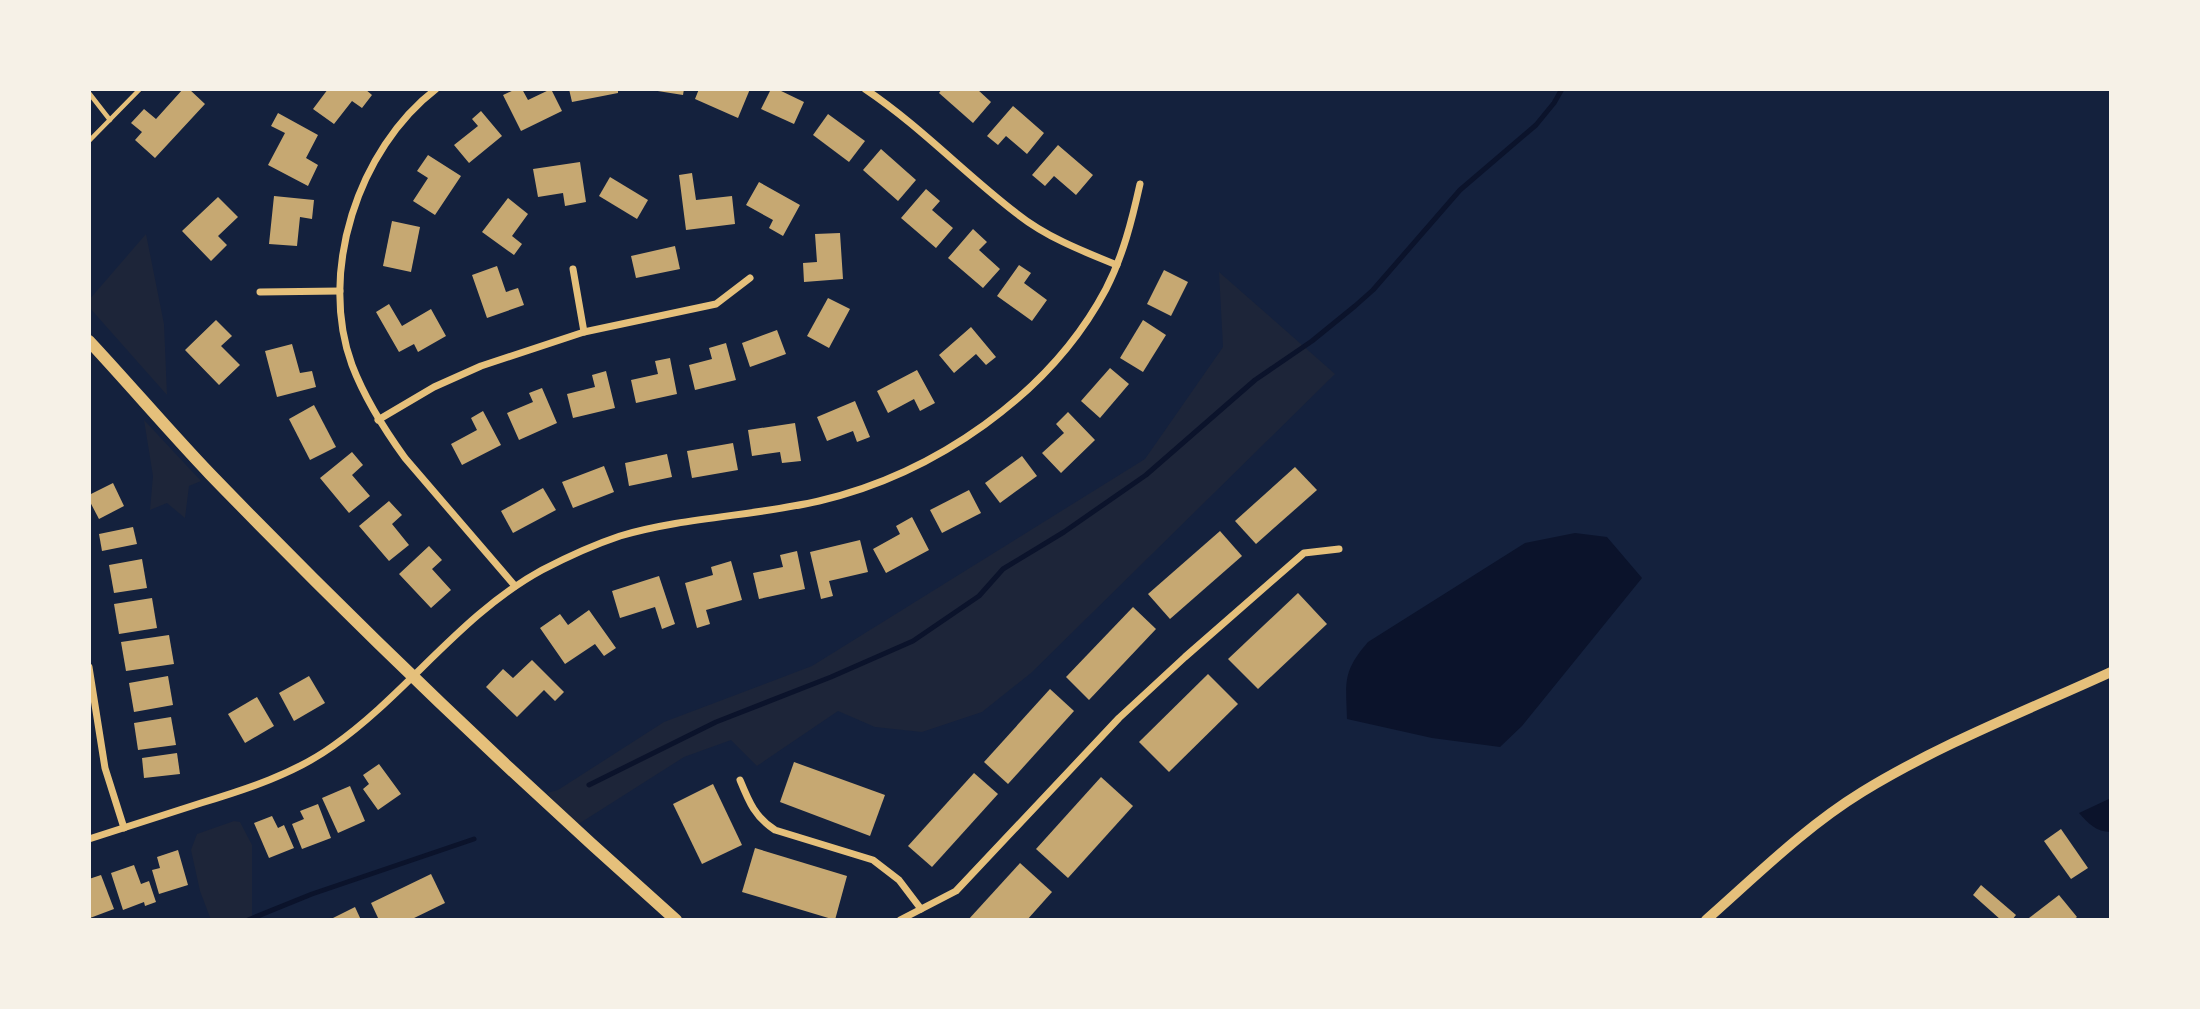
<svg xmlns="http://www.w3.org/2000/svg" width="2200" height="1009" font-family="'Work Sans',sans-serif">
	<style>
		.green { fill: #1d2539 }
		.water { fill: #0b132b }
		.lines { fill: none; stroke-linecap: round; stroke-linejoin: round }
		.stream { stroke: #0b132b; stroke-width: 5 }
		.building { fill: #c6a872 }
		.service { stroke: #e5c07b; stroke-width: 4.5 }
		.minor { stroke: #e5c07b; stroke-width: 7 }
		.tertiary { stroke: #e5c07b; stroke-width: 10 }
		.secondary { stroke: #e5c07b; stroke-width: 12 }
	</style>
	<rect width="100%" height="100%" fill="#14213d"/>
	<g class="green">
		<path d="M146,234l18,90 3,71 -78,-88v-7z"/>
		<path d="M1219,272l116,102 -304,299 -49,39 -60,20 -47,-5 -37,-16 -81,55 -26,-26 -47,17 -107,68 -30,-32 11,-3 106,-68 148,-56 333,-207 78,-112z"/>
		<path d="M144,420l57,61 -12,5 -4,32 -18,-15 -17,7 3,-34z"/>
		<path d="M234,821l6,1 12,23v75h-41l-11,-29 -9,-41 6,-16z"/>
	</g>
	<g class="water">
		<path d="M1575,533l32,4 35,41 -120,148 -22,21 -68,-9 -85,-19c-1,-37 -5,-47 21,-77l157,-99z"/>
		<path d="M2111,798v34c-15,0 -23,-9 -32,-19z"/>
	</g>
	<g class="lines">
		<g class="stream">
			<path d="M589,785l127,-63 115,-45 82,-36 66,-45 24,-27 61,-37 82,-57 109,-95 57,-39 43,-35 18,-16 87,-100 76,-65 18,-22 8,-14"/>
			<path d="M248,920l64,-26 162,-55"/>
		</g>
	</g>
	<g class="building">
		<path d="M183,89h6l16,15 -50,54 -20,-18 7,-8 -11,-9 13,-14 12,10z"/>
		<path d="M328,89h37l7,6 -10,13 -10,-7 -18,23 -21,-15z"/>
		<path d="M516,89h6l6,11 23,-11 11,22 -41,20 -18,-36z"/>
		<path d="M569,89h49v4l-46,9z"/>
		<path d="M645,89h39l-1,6z"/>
		<path d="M699,89h51l-12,29 -43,-19z"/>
		<path d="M771,89h6l27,13 -10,22 -33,-15z"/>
		<path d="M942,89h35l14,13 -18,21 -34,-30z"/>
		<path d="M1013,106l31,27 -17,21 -21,-18 -8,9 -11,-9z"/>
		<path d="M481,111l21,25 -33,27 -15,-18 24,-19 -6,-7z"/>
		<path d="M278,113l40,22 -12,23 12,7 -10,21 -40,-21 17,-32 -14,-7z"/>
		<path d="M828,114l37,27 -16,21 -36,-27z"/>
		<path d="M1058,145l35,30 -17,20 -22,-19 -9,10 -13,-11z"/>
		<path d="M881,149l35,31 -18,21 -35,-31z"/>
		<path d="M428,155l33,21 -26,39 -22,-14 15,-23 -11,-7z"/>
		<path d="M580,162l6,40 -21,4 -2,-13 -25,4 -5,-28z"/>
		<path d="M692,173l4,27 36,-4 3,28 -49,6 -7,-55z"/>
		<path d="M610,177l38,23 -11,19 -38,-23z"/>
		<path d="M759,182l41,23 -17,31 -14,-8 4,-8 -27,-15z"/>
		<path d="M926,189l14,12 -8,9 21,18 -17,20 -35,-30z"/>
		<path d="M274,196l40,4 -2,19 -12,-2 -3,29 -28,-2z"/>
		<path d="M218,197l20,20 -20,19 9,9 -16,16 -29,-30z"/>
		<path d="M508,198l20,16 -16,22 10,8 -8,11 -32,-23z"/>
		<path d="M392,221l28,6 -9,45 -28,-6z"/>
		<path d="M973,229l14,13 -8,8 21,19 -17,19 -35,-30z"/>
		<path d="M840,233l3,46 -39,3 -1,-19 14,-1 -2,-28z"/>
		<path d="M675,246l5,23 -44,9 -5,-22z"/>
		<path d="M1019,265l12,8 -7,10 23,17 -15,21 -35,-25z"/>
		<path d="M497,266l9,26 12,-4 6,17 -37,13 -15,-43z"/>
		<path d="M1164,270l24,12 -17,34 -24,-12z"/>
		<path d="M828,298l22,11 -21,39 -22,-12z"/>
		<path d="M389,304l13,22 29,-17 15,27 -28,16 -4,-8 -15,8 -23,-40z"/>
		<path d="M216,320l16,16 -11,10 19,19 -21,20 -34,-35z"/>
		<path d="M1143,320l23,15 -23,37 -23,-14z"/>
		<path d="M971,327l25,30 -10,8 -10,-11 -22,19 -15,-18z"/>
		<path d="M777,330l9,24 -36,13 -8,-24z"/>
		<path d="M726,343l10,37 -41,10 -6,-25 23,-6 -3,-11z"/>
		<path d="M292,344l8,29 12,-2 4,16 -39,10 -12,-46z"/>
		<path d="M670,358l7,36 -41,9 -5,-23 27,-6 -3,-13z"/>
		<path d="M1110,368l19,16 -29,34 -19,-17z"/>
		<path d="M917,370l18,33 -15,8 -6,-12 -26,14 -11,-22z"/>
		<path d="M606,371l9,37 -42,10 -6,-24 28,-7 -3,-12z"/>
		<path d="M542,388l15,35 -38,17 -12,-27 26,-11 -4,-9z"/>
		<path d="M855,401l15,36 -13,5 -4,-11 -26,10 -10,-24z"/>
		<path d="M314,405l22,42 -26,13 -21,-41z"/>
		<path d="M483,411l18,34 -39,20 -11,-21 26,-14 -6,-12z"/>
		<path d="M1068,412l27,28 -34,33 -19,-20 22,-20 -8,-9z"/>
		<path d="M795,423l6,38 -19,2 -2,-11 -28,4 -4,-26z"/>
		<path d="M733,443l5,27 -46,8 -5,-27z"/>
		<path d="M352,452l11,13 -11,10 18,21 -21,17 -29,-35z"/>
		<path d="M667,454l5,23 -43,9 -4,-23z"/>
		<path d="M1022,456l15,20 -37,27 -15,-20z"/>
		<path d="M604,466l10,26 -41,16 -11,-26z"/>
		<path d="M1295,467l22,23 -61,54 -21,-23z"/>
		<path d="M113,483l11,23 -25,13 -10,-19v-5z"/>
		<path d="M543,488l13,22 -43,23 -12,-22z"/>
		<path d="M969,490l12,23 -39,20 -12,-23z"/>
		<path d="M389,501l13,14 -10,9 17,21 -20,16 -30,-35z"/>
		<path d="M912,517l17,33 -43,23 -13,-24 27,-15 -4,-8z"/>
		<path d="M133,527l4,17 -35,7 -3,-17z"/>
		<path d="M1220,531l22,25 -72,63 -22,-25z"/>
		<path d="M860,540l8,32 -39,9 4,15 -12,3 -11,-47z"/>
		<path d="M429,546l13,14 -10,9 19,21 -20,18 -32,-34z"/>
		<path d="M797,551l8,38 -46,10 -6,-26 30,-6 -3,-12z"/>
		<path d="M142,559l5,29 -33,5 -5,-28z"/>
		<path d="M731,561l11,39 -36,10 4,14 -13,4 -12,-45 28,-8 -2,-8z"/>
		<path d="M659,576l16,48 -13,5 -7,-22 -35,11 -8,-27z"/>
		<path d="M1298,593l29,31 -69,65 -30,-30z"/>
		<path d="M152,598l5,30 -38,6 -5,-30z"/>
		<path d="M1133,607l23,22 -67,71 -23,-23z"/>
		<path d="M589,610l27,38 -12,8 -9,-12 -30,20 -25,-36 20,-14 8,11z"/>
		<path d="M169,635l5,29 -48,7 -5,-29z"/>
		<path d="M532,660l32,32 -9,9 -11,-11 -27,27 -31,-30 17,-18 10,9z"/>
		<path d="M1208,674l30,30 -69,68 -30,-30z"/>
		<path d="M168,676l5,29 -39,7 -5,-29z"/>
		<path d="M309,676l16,27 -31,18 -15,-28z"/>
		<path d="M1050,689l24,22 -66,73 -24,-22z"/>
		<path d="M257,697l17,29 -29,17 -17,-29z"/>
		<path d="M171,717l5,28 -38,5 -4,-27z"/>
		<path d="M177,753l3,21 -36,4 -2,-20z"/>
		<path d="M794,762l91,33 -15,41 -90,-34z"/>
		<path d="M379,764l22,30 -23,16 -15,-21 6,-5 -6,-9z"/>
		<path d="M974,773l24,21 -66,73 -24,-21z"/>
		<path d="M1101,777l32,29 -65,72 -32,-29z"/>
		<path d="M713,784l29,61 -40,19 -29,-60z"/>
		<path d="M350,786l15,35 -27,12 -16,-35z"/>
		<path d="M318,804l13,34 -29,11 -10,-25 12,-5 -4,-8z"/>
		<path d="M272,816l6,12 6,-3 10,23 -25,10 -15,-35z"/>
		<path d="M2061,829l27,39 -17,11 -27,-38z"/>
		<path d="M755,848l92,28 -12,44 -93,-28z"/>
		<path d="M178,850l10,35 -29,9 -7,-24 8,-2 -3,-11z"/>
		<path d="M1020,863l32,29 -25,28h-59z"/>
		<path d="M134,865l7,19 8,-3 7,21 -11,4 -1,-4 -21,8 -12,-37z"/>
		<path d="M431,874l14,29 -35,17h-31l-8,-17z"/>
		<path d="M101,875l13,34 -24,9 -1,-39z"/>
		<path d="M1981,885l35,30 -4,5h-11l-28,-25z"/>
		<path d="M2059,895l18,22 -4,3h-42l-2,-2z"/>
		<path d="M355,907l6,13h-32z"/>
	</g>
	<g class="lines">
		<g class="service">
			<path d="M89,93l21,27"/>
			<path d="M89,141l51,-52"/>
		</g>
		<g class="minor">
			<path d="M436,89c-78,60 -118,183 -84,276 13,34 32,64 53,93l110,128"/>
			<path d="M865,89c55,37 99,84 151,124 30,24 66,38 101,52"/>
			<path d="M573,269l11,63"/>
			<path d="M260,292l80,-1"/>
			<path d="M378,420l56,-33 47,-21 103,-34 132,-28 34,-26"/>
			<path d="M89,667l16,101 19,60"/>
			<path d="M740,780c9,22 15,37 35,50l98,30 26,20 22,29"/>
			<path d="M89,839c38,-12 75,-24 112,-36 46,-14 93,-29 132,-57 74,-52 128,-132 209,-176 25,-13 51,-25 78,-34 65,-19 134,-20 199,-35 115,-27 231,-106 287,-212 17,-33 26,-69 34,-105"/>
			<path d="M900,920l56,-29 163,-173 66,-61 119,-104 35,-4"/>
		</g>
		<path class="tertiary" d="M1706,920c50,-44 99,-93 156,-128 78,-48 166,-82 249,-120"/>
		<path class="secondary" d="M89,341c41,44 80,90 121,133 150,155 305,303 466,446"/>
	</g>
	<rect width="2200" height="1009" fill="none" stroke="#f6f1e7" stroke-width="182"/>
</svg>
